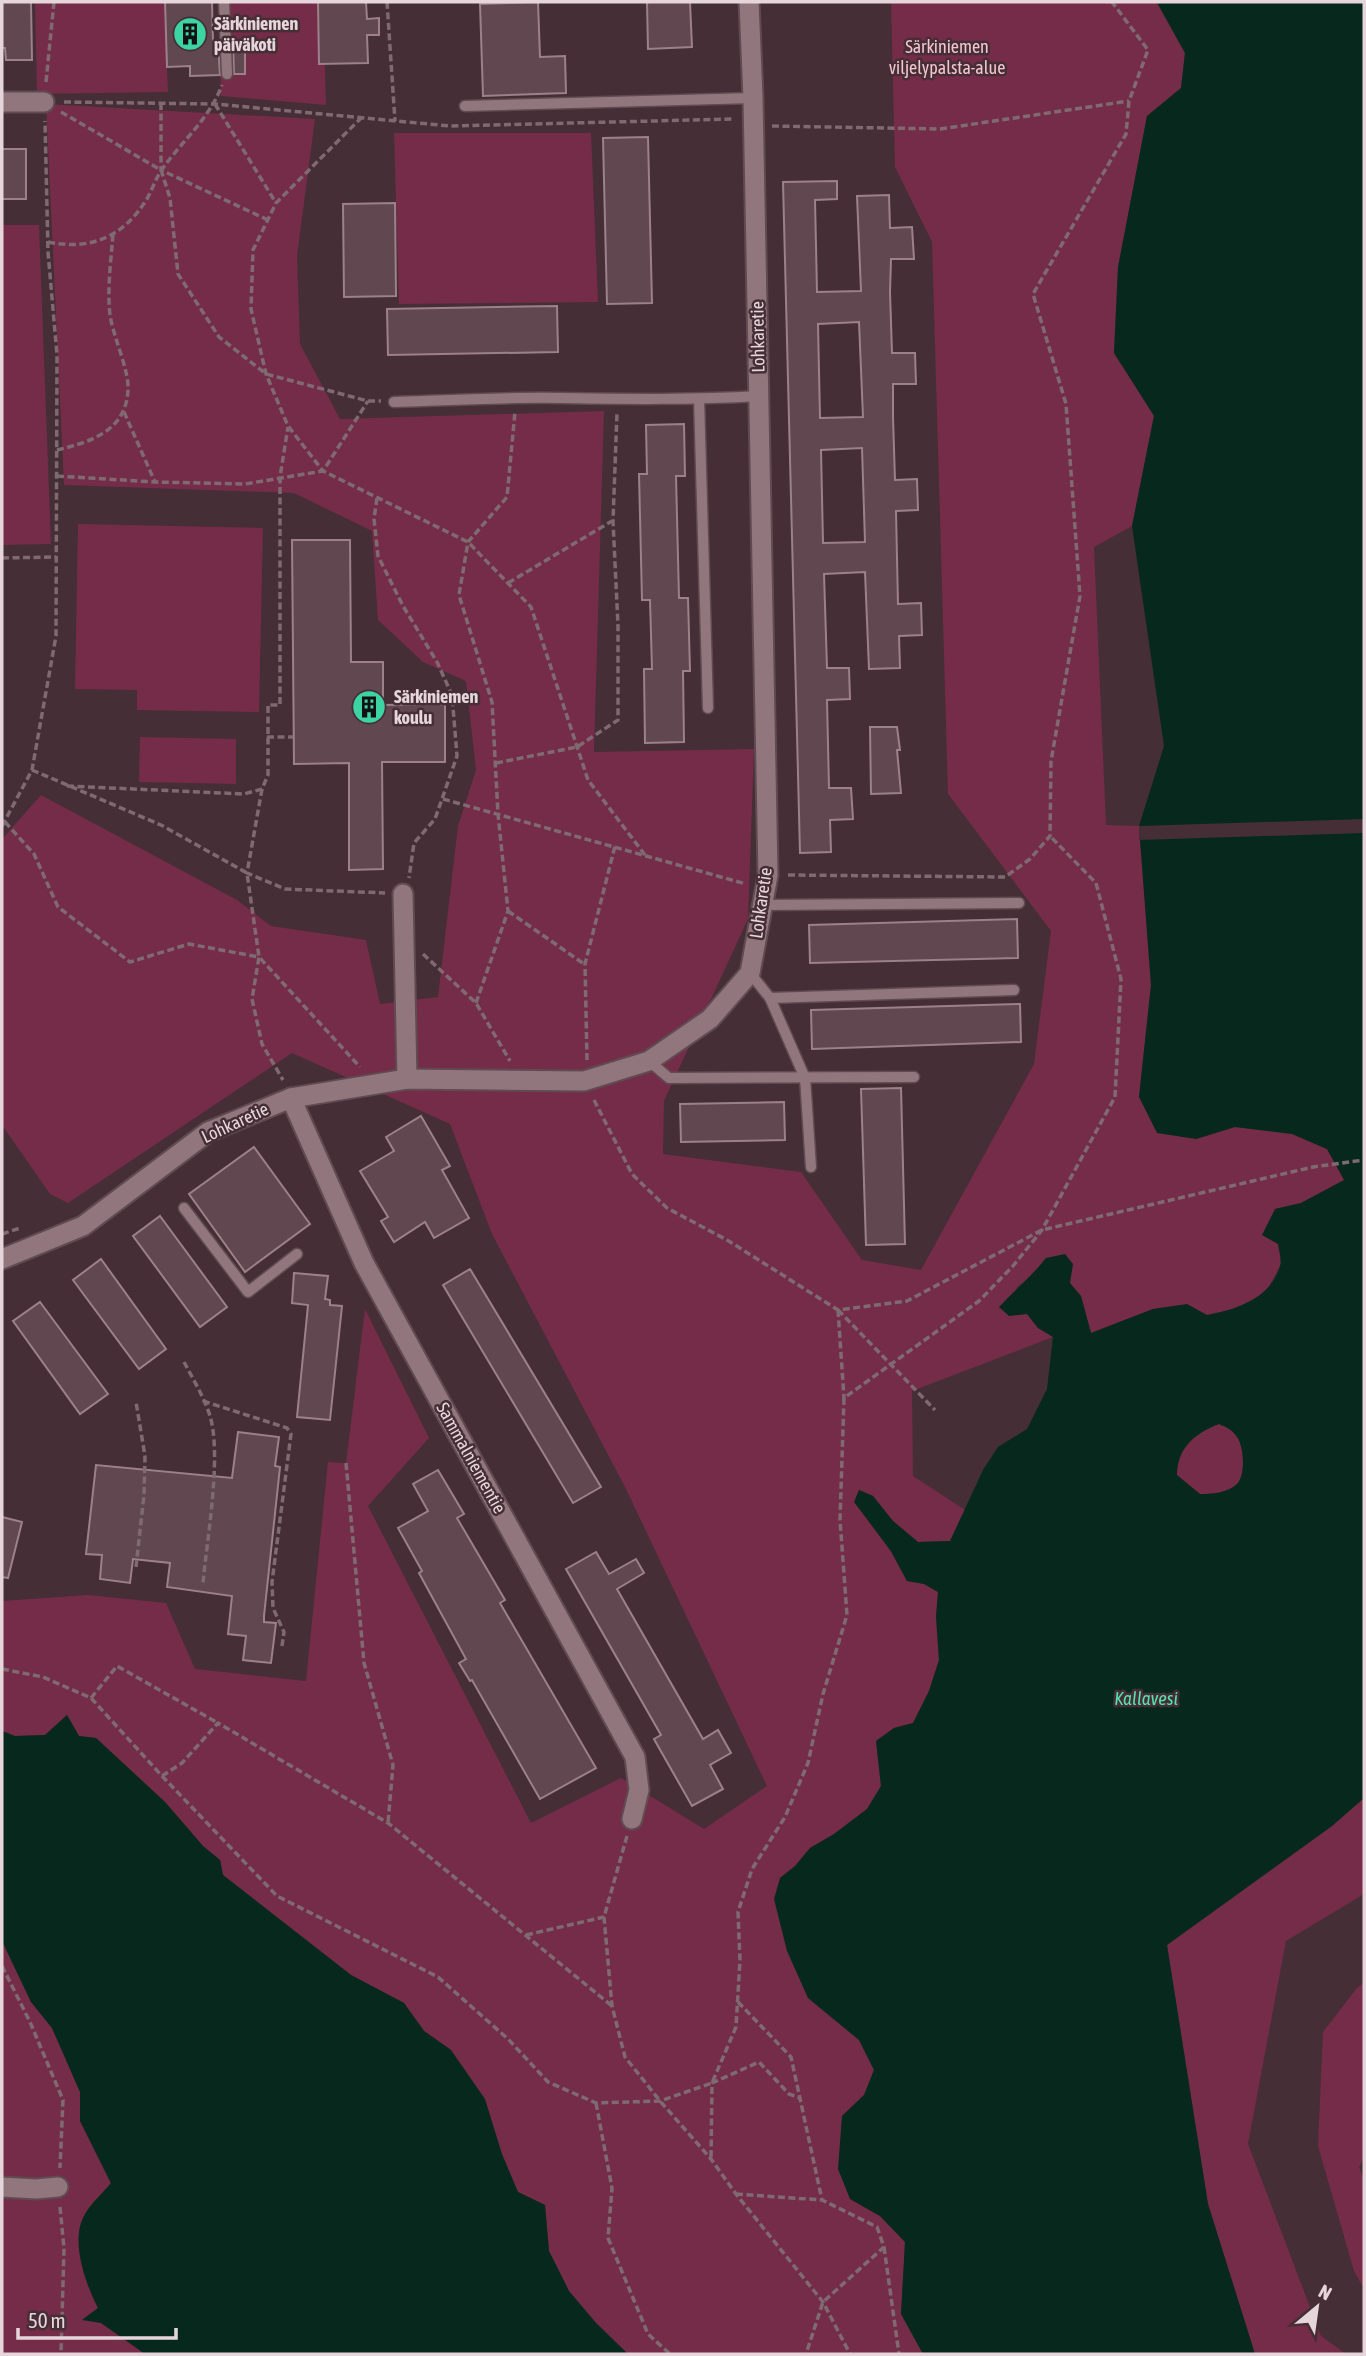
<svg xmlns="http://www.w3.org/2000/svg" width="1366" height="2356" font-family="'Asap Condensed',sans-serif">
	<style>
		.green { fill: #752c48 }
		.water { fill: #07291d; fill-rule: evenodd }
		.pier { fill: #452e35 }
		.building { fill: #61474f; stroke: #9d8189; stroke-width: 2; fill-rule: evenodd }
		.lines { fill: none; stroke-linecap: round; stroke-linejoin: round }
		.lane-casing { stroke: #5f4b51; stroke-width: 13 }
		.street-casing { stroke: #5f4b51; stroke-width: 23 }
		.path { stroke: #7f6a71; stroke-width: 3.5; stroke-dasharray: 7 3.5; stroke-linecap: butt }
		.lane { stroke: #92767e; stroke-width: 10 }
		.street { stroke: #92767e; stroke-width: 19 }
		.labels { text-anchor: middle; stroke-width: 5; stroke-linejoin: round; paint-order: stroke }
		.poi-label { font-size: 18px; font-weight: bold; fill: #e6d6db; stroke: #452e35; text-anchor: start }
		.park-label { font-size: 18px; fill: #f3c4d1; stroke: #452e35 }
		.street-label { font-size: 18px; fill: #e6d6db; stroke: #452e35 }
		.water-label { font-size: 19px; font-style: italic; fill: #55e2b1; stroke: #452e35 }
	</style>
	<rect width="100%" height="100%" fill="#452e35"/>
	<g class="green">
		<path d="M35,2h129l4,90 -131,2z"/>
		<path d="M218,2h105l3,103 -105,-9z"/>
		<path d="M891,2h265l29,51 -4,35 -34,28 -29,151 -4,86 40,62 -22,111 -38,21 12,278 33,1 12,159 -12,112 57,42 39,-12 57,7 35,15 18,31 -44,23 -26,6 6,55 -15,28 -31,17 -28,6 -20,-10 -34,4 -62,24 -10,-37 -35,-38 -14,17 -15,12 -8,28 18,-1 11,14 15,9 -141,54 1,85 52,34 -15,31 -32,1 -25,-21 -20,-25 -14,-6 -4,12 36,50 16,29 17,3 14,8 -2,25 3,43 -10,31 -16,32 -19,5 -18,13 5,45 -14,23 -33,25 -24,14 -15,18 -15,12 28,120 51,42 15,30 -10,25 -22,21 8,83 30,17 25,26 -4,72 22,40h-295l-32,-31 -27,-32 -20,-40 -4,-46 -27,-13 -67,-142 -27,-19 -20,-28 -53,-28 -128,-100 -3,-15 -17,-14 -38,-44 -69,-64 -17,-2 -12,-21 -22,20 -30,1 -13,-5v-130l86,-6 78,8 29,66 111,12 22,-219 18,1 19,-154 64,129 -61,68 163,317 90,-45 83,51 63,-43 -142,-299 -133,-253 -42,-110 -158,-71 -224,150 -18,-9 -48,-69v-286l39,-44 196,105 34,26 95,14 14,64 58,-7 20,-171 18,-56 -10,-89 -43,-19 -45,-42 -6,-89 -78,-38 -230,-8 -18,-381 269,15 -18,137 3,88 40,75 264,-8 -10,341 160,-3 -6,170 -84,182 -1,53 138,18 61,88 59,10 113,-206 17,-133 -103,-137 -16,-552 -37,-75z"/>
		<path d="M394,133h197l7,169 -199,2z"/>
		<path d="M2,225h37l12,319 -49,1z"/>
		<path d="M78,524l185,4 -4,184 -122,-2v-20l-62,-1z"/>
		<path d="M140,737l96,2v45l-97,-2z"/>
		<path d="M1219,1424c7,3 14,6 18,13 7,9 9,39 0,47 -9,9 -25,10 -37,10l-23,-18c0,-28 18,-43 42,-52z"/>
		<path d="M1364,1798v96l-78,47 -38,203 73,192 25,18h-91l-47,-150 -41,-259 165,-119z"/>
		<path d="M2,1941l29,61 21,26 28,64v29l31,63c-9,10 -22,22 -28,34 -12,26 3,67 15,90l-15,11 18,4 44,31h-143z"/>
		<path d="M1364,1983v174l-5,10 5,12v110l-10,-18 -36,-125 5,-114 34,-44z"/>
	</g>
	<g class="water">
		<path d="M1157,2h207v1796l-32,28 -165,119 41,259 47,150h-332l-22,-40 4,-72 -25,-26 -30,-17 -12,-30 4,-53 22,-21 10,-25 -15,-30 -51,-42 -21,-47 -13,-52 6,-21 15,-12 15,-18 24,-14 33,-25 14,-23 -5,-45 18,-13 19,-5 16,-32 10,-31 -3,-43 2,-25 -14,-8 -17,-3 -16,-30 -37,-49 5,-12 14,6 20,25 25,21 32,-1 33,-71 15,-23 29,-18 20,-40 6,-52 -15,-9 -11,-14 -18,2 -10,-9c16,-17 33,-31 47,-49l19,-4 8,10 -3,19 11,13 10,37 62,-24 34,-5 20,11c30,-6 63,-16 73,-49 2,-6 -1,-15 -2,-22l-16,-9 13,-26 26,-6 43,-23 -17,-31 -35,-15 -57,-7 -39,12 -39,-6 -18,-36 12,-112 -12,-159 25,-80 -32,-220 22,-110 -40,-63 4,-86 29,-151 34,-28 4,-35zM1219,1424c7,3 14,6 18,13 7,9 9,38 0,47 -9,9 -25,10 -37,10l-23,-19c0,-27 18,-42 42,-51z"/>
		<path d="M67,1715l12,21 17,2 69,64 38,44 17,14 3,15 128,100 53,28 20,28 27,19 34,49 17,55 16,38 27,13 4,46 20,40 27,32 32,31h-483l-44,-31 -19,-3 16,-12c-12,-24 -27,-65 -15,-90 6,-13 19,-24 28,-35l-31,-62v-29l-28,-64 -21,-26 -29,-61v-210l13,5 30,-1z"/>
	</g>
	<path class="pier" d="M1364,819v14l-225,7v-14z"/>
	<g class="building">
		<path d="M2,2h29l1,58h-26l-1,-12h-3z"/>
		<path d="M165,2h47l1,40h5l2,33 -30,1v-10l-23,1z"/>
		<path d="M318,2h48l1,17 12,-1v17h-12l1,28 -49,1z"/>
		<path d="M538,2l2,55 25,-1 1,37 -83,3 -3,-92z"/>
		<path d="M647,2h43l2,45 -44,2z"/>
		<path d="M245,41v33h-11l-1,-32z"/>
		<path d="M648,137l4,166 -45,1 -4,-166z"/>
		<rect x="2" y="149" width="24" height="50"/>
		<path d="M837,181v18l-22,1 2,92 44,-1 -4,-95 32,-1 1,33 22,-1 2,32h-23l-1,33 2,61h23l1,31h-23v33l2,63 22,-1 1,31 -22,1 2,93 23,-1 1,32 -23,1 1,32 -31,1 -4,-97 -41,2 3,94h22l1,31 -23,1 2,88h22l2,31 -23,1 1,32 -31,1 -17,-671zM859,322l4,95 -43,1 -2,-94zM862,448l3,94 -42,1 -2,-93z"/>
		<path d="M395,203l1,93 -52,1 -1,-93z"/>
		<path d="M557,306l1,46 -170,3 -1,-46z"/>
		<path d="M684,424l1,52h-9l3,122h9l2,73h-7l1,71 -39,1 -1,-74h8l-2,-69h-8l-3,-126h8l-1,-49z"/>
		<path d="M292,540h58l1,122h32v43l62,-1v58h-63l1,107 -34,1v-107l-55,1z"/>
		<path d="M870,727h27l3,23h-3l4,43 -30,1z"/>
		<path d="M1017,919l1,39 -208,5 -1,-38z"/>
		<path d="M1020,1004l1,38 -209,7 -1,-39z"/>
		<path d="M901,1088l4,156 -39,1 -5,-156z"/>
		<path d="M784,1102l1,38 -104,2 -1,-38z"/>
		<path d="M421,1116l29,50 -8,4 27,48 -35,20 -9,-16 -31,20 -13,-21 7,-4 -28,-46 34,-20 -8,-14z"/>
		<path d="M254,1147l56,77 -65,48 -56,-78z"/>
		<path d="M160,1216l67,91 -27,20 -67,-91z"/>
		<path d="M101,1259l65,90 -27,20 -66,-89z"/>
		<path d="M470,1269l131,218 -28,16 -130,-218z"/>
		<path d="M294,1273l34,3 -3,23 5,1v5l12,1 -12,114 -33,-3 11,-112 -16,-2z"/>
		<path d="M40,1302l68,92 -28,20 -67,-93z"/>
		<path d="M238,1432l41,5 -4,29 5,1 -16,149v6l12,1 -5,40 -28,-3 3,-24 -18,-2 4,-38 -65,-9 3,-24 -37,-4 -3,24 -30,-4 2,-24 -16,-1 10,-89 136,13z"/>
		<path d="M438,1470l26,44 -7,4 48,82 -5,3 96,165 -56,31 -68,-119 -2,1 -11,-18 7,-4 -47,-86 3,-2 -24,-43 30,-17 -15,-27z"/>
		<path d="M2,1517l20,5 -14,56 -6,-1z"/>
		<path d="M596,1552l13,22 27,-15 8,14 -27,16 86,150 15,-9 13,23 -21,12 13,24 -31,17 -38,-67 7,-4 -95,-166z"/>
	</g>
	<g class="lines">
		<g class="lane-casing">
			<g id="lane">
				<path d="M224,2l3,72"/>
				<path d="M465,106l288,-8"/>
				<path d="M699,399l9,309"/>
				<path d="M394,402c56,-2 111,-5 167,-4 66,1 132,2 198,-2"/>
				<path d="M762,905l257,-2"/>
				<path d="M750,973l20,25 244,-8"/>
				<path d="M770,998l35,80 6,89"/>
				<path d="M649,1061l20,17 245,-1"/>
				<path d="M184,1208l64,84 49,-38"/>
			</g>
		</g>
		<g class="street-casing">
			<g id="street">
				<path d="M2,102h42"/>
				<path d="M403,894l4,185"/>
				<path d="M291,1098l73,165 271,494 4,33 -7,29"/>
				<path d="M2,1259l81,-33 125,-94 83,-34 116,-19 177,2 65,-20 61,-42 40,-46 18,-98 -15,-777 -4,-96"/>
				<path d="M2,2187l34,2 22,-2"/>
			</g>
		</g>
		<g class="path">
			<path d="M387,2l8,119"/>
			<path d="M46,82l8,-80"/>
			<path d="M64,102l151,2 235,22 284,-7"/>
			<path d="M161,103v67l107,50"/>
			<path d="M215,104l61,99"/>
			<path d="M61,112l100,58 9,28 8,76 41,63 47,37 102,27h13"/>
			<path d="M362,117l-86,86 -23,47 -2,59 15,65 22,52 35,45 145,71 63,65 57,173 57,75"/>
			<path d="M772,126l168,3 189,-28"/>
			<path d="M48,242c44,9 77,-6 100,-45 5,-9 8,-20 15,-29 20,-28 47,-50 59,-83"/>
			<path d="M124,412l31,70"/>
			<path d="M57,450c33,-8 70,-19 71,-61 1,-19 -15,-53 -18,-74 -3,-26 1,-55 3,-81"/>
			<path d="M57,476l98,6 90,2 78,-13 45,-70"/>
			<path d="M377,498l-3,21 4,37 25,50 34,56 15,33 5,61 -22,63 -21,24 -5,35"/>
			<path d="M2,558l54,-1"/>
			<path d="M508,583l104,-62"/>
			<path d="M267,737h26"/>
			<path d="M496,763l81,-16 41,-27v-94l-5,-105 4,-108"/>
			<path d="M32,770l129,55 86,48 12,84 101,110"/>
			<path d="M67,786l177,8 18,-5 6,-14v-70h12v-228l8,-50"/>
			<path d="M262,789l-15,84 38,16 100,4"/>
			<path d="M443,799l303,85"/>
			<path d="M5,822l29,32 24,53 72,55 59,-18 70,13 -7,42 10,45 21,36"/>
			<path d="M2,826l30,-56 24,-134 1,-281 -9,-103 -3,-131"/>
			<path d="M788,875l217,2 25,-18 20,-23 1,-75 29,-165 -14,-192 -33,-110 93,-160 3,-33 19,-51 -36,-48"/>
			<path d="M508,911l76,53"/>
			<path d="M423,954l53,49 34,58"/>
			<path d="M476,1003l32,-92 -10,-97 -6,-112 -33,-107 9,-53 39,-45 8,-85"/>
			<path d="M587,1060l-2,-96 30,-118"/>
			<path d="M594,1100l38,74 35,34 60,32 111,70 69,-9 135,-71 271,-63 51,-7"/>
			<path d="M2,1234l18,-6"/>
			<path d="M838,1310l97,100"/>
			<path d="M838,1310l6,88"/>
			<path d="M184,1362c9,17 20,35 26,54 12,40 -3,123 -7,167"/>
			<path d="M203,1401l84,27 4,6 -19,148 1,26 11,24 -2,14"/>
			<path d="M346,1463l18,200 29,102 -5,58"/>
			<path d="M136,1567l8,-72 1,-39 -9,-54"/>
			<path d="M2,1669l41,8 48,21 71,78 115,120 161,81 70,62 40,43 48,21 64,-2 52,-18 24,-56 4,-67 -2,-48 14,-43 33,-52 23,-54 15,-69 24,-79 -7,-95 4,-122 135,-97 34,-35 29,-36 73,-133 6,-118 -25,-96 -46,-47"/>
			<path d="M91,1698l26,-32 101,57"/>
			<path d="M162,1776l20,-13 36,-40 170,100 224,183"/>
			<path d="M627,1836l-23,81 8,89 13,51 35,44 51,58 25,35 87,108 27,52"/>
			<path d="M526,1935l78,-18"/>
			<path d="M2,1966l28,56 33,78 -3,68"/>
			<path d="M738,2002l53,55 31,143"/>
			<path d="M596,2103l16,85 -4,50 40,96 22,20"/>
			<path d="M711,2157l1,-74 47,-21 30,32 11,4"/>
			<path d="M736,2194l86,6 55,27 7,20 -61,55 -17,52"/>
			<path d="M60,2207l4,41 -3,106"/>
			<path d="M884,2247l15,107"/>
		</g>
		<use href="#lane" class="lane"/>
		<use href="#street" class="street"/>
	</g>
	<defs>
		<g id="building-disc" transform="scale(1.75)"><circle r="9.5" fill="#3dd4a3" stroke="#452e35"/><path d="M-4-6H4V6H1V3H-1V6H-4ZM-2.5-4.3h1.7v1.8h-1.7ZM.8-4.3h1.7v1.8H.8ZM-2.5-1h1.7V.8h-1.7ZM.8-1h1.7V.8H.8Z" fill="#111"/></g>
	</defs>
	<g fill-rule="evenodd">
		<use href="#building-disc" x="190" y="34"/>
		<use href="#building-disc" x="369" y="707"/>
	</g>
	<g class="labels">
		<g class="poi-label">
			<text x="214" y="30">Särkiniemen<tspan x="214" dy="21">päiväkoti</tspan></text>
			<text x="394" y="703">Särkiniemen<tspan x="394" dy="21">koulu</tspan></text>
		</g>
		<g class="park-label">
			<text x="947" y="53">Särkiniemen<tspan x="947" dy="21">viljelypalsta-alue</tspan></text>
		</g>
		<g class="street-label">
			<text transform="translate(758 337) rotate(-91)" y="6">Lohkaretie</text>
			<text transform="translate(761 903) rotate(-82)" y="6">Lohkaretie</text>
			<text transform="translate(235 1123) rotate(-25)" y="6">Lohkaretie</text>
			<text transform="translate(471 1458) rotate(61)" y="6">Sammalniementie</text>
		</g>
		<g class="water-label">
			<text x="1146" y="1705">Kallavesi</text>
		</g>
	</g>
	<rect width="1366" height="2356" fill="none" stroke="#e6d6db" stroke-width="7"/>
	<g transform="translate(1317 2307) rotate(29)" stroke="#452e35" stroke-width="5" paint-order="stroke">
	<path d="M0-5L12 26L0 18L-12 26Z" fill="#e6d6db"/>
	<text y="-10" font-size="19" font-weight="bold" text-anchor="middle" fill="#e6d6db">N</text>
	</g>
	<path d="M18 2328v10h158v-10" fill="none" stroke="#e6d6db" stroke-width="3.5"/>
	<text x="28" y="2328" font-size="21" fill="#e6d6db" stroke="#452e35" stroke-width="5" paint-order="stroke">50 m</text>
</svg>
